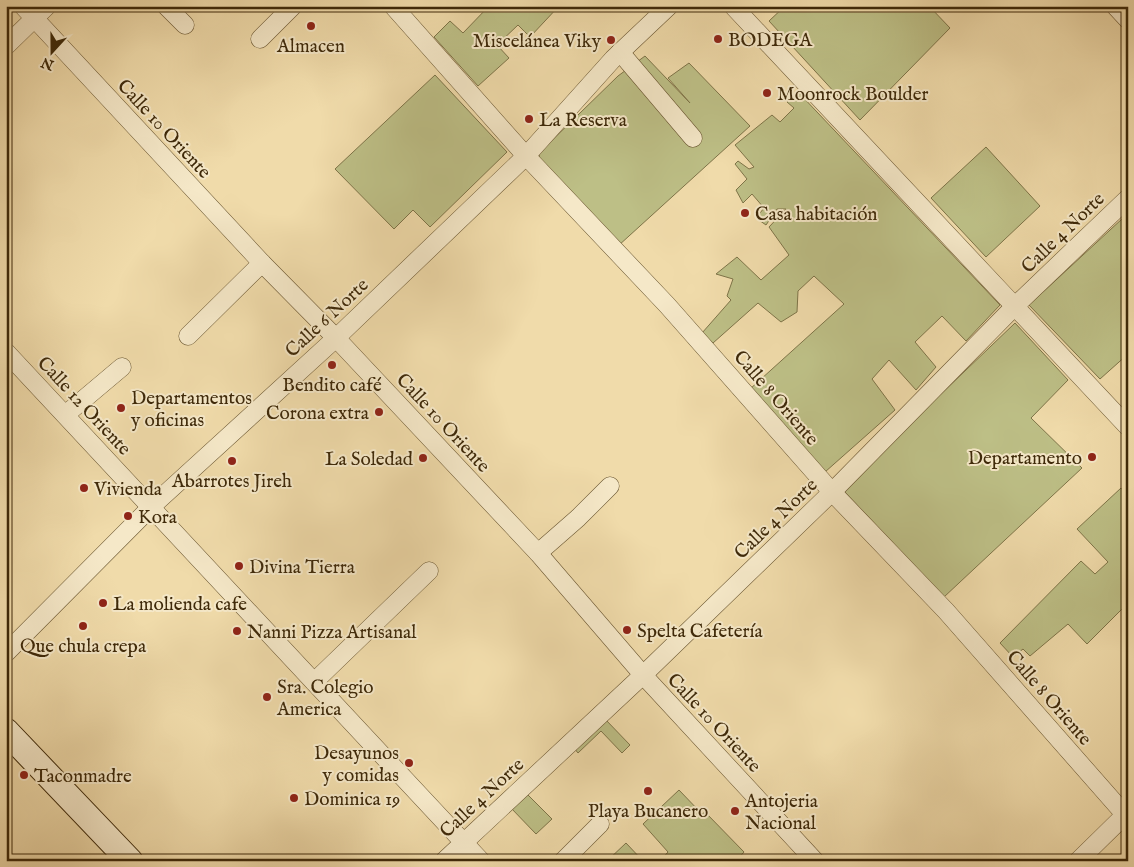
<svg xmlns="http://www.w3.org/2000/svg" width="1134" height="867" font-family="'IM FELL English',serif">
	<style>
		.green { fill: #bdbf86; stroke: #7e7448 }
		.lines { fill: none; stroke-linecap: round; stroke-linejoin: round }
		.street-casing { stroke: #6a5631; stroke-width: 19 }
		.secondary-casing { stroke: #3e2909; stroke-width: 27 }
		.street { stroke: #f5e8c8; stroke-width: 18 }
		.secondary { stroke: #f5e8c8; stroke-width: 25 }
		.poi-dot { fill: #8f2418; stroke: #f5e8c8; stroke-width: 2 }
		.labels { text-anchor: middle; stroke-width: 4; stroke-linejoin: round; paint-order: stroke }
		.poi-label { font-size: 19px; fill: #3e2909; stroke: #f5e8c8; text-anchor: start }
		.street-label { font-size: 19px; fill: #3e2909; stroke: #f5e8c8 }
	</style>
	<rect width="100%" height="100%" fill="#f0dbaa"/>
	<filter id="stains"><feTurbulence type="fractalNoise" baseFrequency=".004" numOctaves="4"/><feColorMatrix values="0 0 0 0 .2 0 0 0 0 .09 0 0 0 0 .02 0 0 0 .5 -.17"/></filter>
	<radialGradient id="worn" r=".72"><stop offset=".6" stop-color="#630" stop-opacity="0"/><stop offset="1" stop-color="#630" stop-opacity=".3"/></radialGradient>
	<g class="green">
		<path d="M489,6h48l1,2 2,-2h19l-29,31 -12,-12 -21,20 12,13 -31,28 -44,-49 16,-16 13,12z"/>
		<path d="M785,6h144l21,22 -90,92 -91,-99z"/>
		<path d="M645,56l45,47 -22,-25 21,-15 61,63 -132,120 -69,-78 -11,-7 2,-9 78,-76z"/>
		<path d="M435,75l72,77 -77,75 -17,-17 -19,19 -59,-60z"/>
		<path d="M799,93l201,212 -34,36 -24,-25 -27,26 21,25 -20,23 -27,-30 -17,19 23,31 -70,62 -75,-83 94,-85 -30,-28 -16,15 -1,21 -16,10 -23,-19 -45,40 -11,-10 29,-33 -4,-4 6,-17 -17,-5 21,-17 24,23 28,-25 -20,-28 17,-18h-9l-11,16 -10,-7 8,-10 -12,-14 -9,9 -7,-13 11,-11 -12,-15 3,-3 11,8 5,-2 -19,-22 37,-30 8,7 14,-14 -7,-6z"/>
		<path d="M986,147l54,59 -54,51 -55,-59z"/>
		<path d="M1123,218l5,4v132l-28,25 -71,-74z"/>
		<path d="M1015,323l53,57 -37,38 51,50 -138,129 -102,-108z"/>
		<path d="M1121,488l7,8v107l-41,41 -19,-20 -38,32 -7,-7 -10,8 -13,-14 81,-82 14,13 13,-12 -31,-33z"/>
		<path d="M605,719l25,26 -8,8 -21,-22 -23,22 -4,-5z"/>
		<path d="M679,790l23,24 3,-2 39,40 -8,9h-76l8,-9 -25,-28z"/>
		<path d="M526,793l26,26 -16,15 -25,-26z"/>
		<path d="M626,843l17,18h-36z"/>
	</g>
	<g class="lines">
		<g class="street-casing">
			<g id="street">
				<path d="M23,6l239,257 74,75 202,215 105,122 172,186"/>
				<path d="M166,6l19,19"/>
				<path d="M393,6l133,150 141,149 165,187 114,119 182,207"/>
				<path d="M733,6l395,421"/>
				<path d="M1115,6l13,14"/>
				<path d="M260,39l33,-33"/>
				<path d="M6,46l41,-40"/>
				<path d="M620,52l73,86"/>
				<path d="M188,336l74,-73"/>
				<path d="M6,352l475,509"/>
				<path d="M65,415l57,-48"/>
				<path d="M538,553l40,-35 32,-32"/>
				<path d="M6,653l145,-146 185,-169 190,-182 87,-97 56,-53"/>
				<path d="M314,682l115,-111"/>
				<path d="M444,861l199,-186 189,-183 182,-185 114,-109"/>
				<path d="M563,861l37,-37"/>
				<path d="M1078,861l50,-49"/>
			</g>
		</g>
		<g class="secondary-casing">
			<path id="secondary" d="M6,731l124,130"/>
		</g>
		<use href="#street" class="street"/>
		<use href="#secondary" class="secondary"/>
	</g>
	<g class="poi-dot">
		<circle cx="311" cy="26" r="5"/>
		<circle cx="718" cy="39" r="5"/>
		<circle cx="611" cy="40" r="5"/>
		<circle cx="767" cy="93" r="5"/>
		<circle cx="529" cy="119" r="5"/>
		<circle cx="745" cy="213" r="5"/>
		<circle cx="332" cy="365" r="5"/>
		<circle cx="121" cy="408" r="5"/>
		<circle cx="379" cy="412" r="5"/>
		<circle cx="1092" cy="457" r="5"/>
		<circle cx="423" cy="458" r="5"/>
		<circle cx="232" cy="461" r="5"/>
		<circle cx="84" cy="488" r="5"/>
		<circle cx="128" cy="516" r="5"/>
		<circle cx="239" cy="566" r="5"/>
		<circle cx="103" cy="603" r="5"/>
		<circle cx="83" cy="626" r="5"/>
		<circle cx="627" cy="630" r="5"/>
		<circle cx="237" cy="631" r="5"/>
		<circle cx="267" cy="697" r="5"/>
		<circle cx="409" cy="763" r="5"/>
		<circle cx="24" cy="775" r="5"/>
		<circle cx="648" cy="791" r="5"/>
		<circle cx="294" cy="798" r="5"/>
		<circle cx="735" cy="811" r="5"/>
	</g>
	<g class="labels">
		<g class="poi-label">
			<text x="728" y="46">BODEGA</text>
			<text x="601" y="47" text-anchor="end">Miscelánea Viky</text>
			<text x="311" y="52" text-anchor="middle">Almacen</text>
			<text x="777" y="100">Moonrock Boulder</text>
			<text x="539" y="126">La Reserva</text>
			<text x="755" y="220">Casa habitación</text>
			<text x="332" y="391" text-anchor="middle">Bendito café</text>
			<text x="131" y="404">Departamentos<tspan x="131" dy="22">y oficinas</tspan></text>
			<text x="369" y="419" text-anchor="end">Corona extra</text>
			<text x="1082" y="464" text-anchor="end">Departamento</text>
			<text x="413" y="465" text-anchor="end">La Soledad</text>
			<text x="232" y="487" text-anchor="middle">Abarrotes Jireh</text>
			<text x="94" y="495">Vivienda</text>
			<text x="138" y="523">Kora</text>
			<text x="249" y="573">Divina Tierra</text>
			<text x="113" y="610">La molienda cafe</text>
			<text x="637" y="637">Spelta Cafetería</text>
			<text x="247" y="638">Nanni Pizza Artisanal</text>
			<text x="83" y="652" text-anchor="middle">Que chula crepa</text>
			<text x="277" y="693">Sra. Colegio<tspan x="277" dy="22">America</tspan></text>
			<text x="399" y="759" text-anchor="end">Desayunos<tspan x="399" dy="22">y comidas</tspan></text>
			<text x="34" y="782">Taconmadre</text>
			<text x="304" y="805">Dominica 19</text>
			<text x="745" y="807">Antojeria<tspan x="745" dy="22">Nacional</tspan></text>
			<text x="648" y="817" text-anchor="middle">Playa Bucanero</text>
		</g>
		<g class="street-label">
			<text transform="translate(165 128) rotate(47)" y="7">Calle 10 Oriente</text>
			<text transform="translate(1062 232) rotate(-44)" y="7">Calle 4 Norte</text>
			<text transform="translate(326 317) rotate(-43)" y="7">Calle 6 Norte</text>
			<text transform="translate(777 397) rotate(49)" y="7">Calle 8 Oriente</text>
			<text transform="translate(85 405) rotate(47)" y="7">Calle 12 Oriente</text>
			<text transform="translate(444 422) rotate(47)" y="7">Calle 10 Oriente</text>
			<text transform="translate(775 518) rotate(-44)" y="7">Calle 4 Norte</text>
			<text transform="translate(1050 697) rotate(49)" y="7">Calle 8 Oriente</text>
			<text transform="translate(715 722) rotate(47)" y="7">Calle 10 Oriente</text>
			<text transform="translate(481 797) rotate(-43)" y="7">Calle 4 Norte</text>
		</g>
	</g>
	<rect width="1134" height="867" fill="none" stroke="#f0dbaa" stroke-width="25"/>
	<rect x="8" y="8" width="1119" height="852" fill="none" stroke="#3e2909" stroke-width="2.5"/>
	<rect x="12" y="12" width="1109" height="842" fill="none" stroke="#3e2909"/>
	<g transform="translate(52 52) rotate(201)" stroke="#f5e8c8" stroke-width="4" paint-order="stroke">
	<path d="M0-4L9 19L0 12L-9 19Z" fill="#3e2909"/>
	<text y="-8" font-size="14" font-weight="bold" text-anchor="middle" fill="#3e2909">N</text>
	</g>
	<rect width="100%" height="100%" filter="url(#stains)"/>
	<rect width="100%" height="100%" fill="url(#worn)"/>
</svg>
